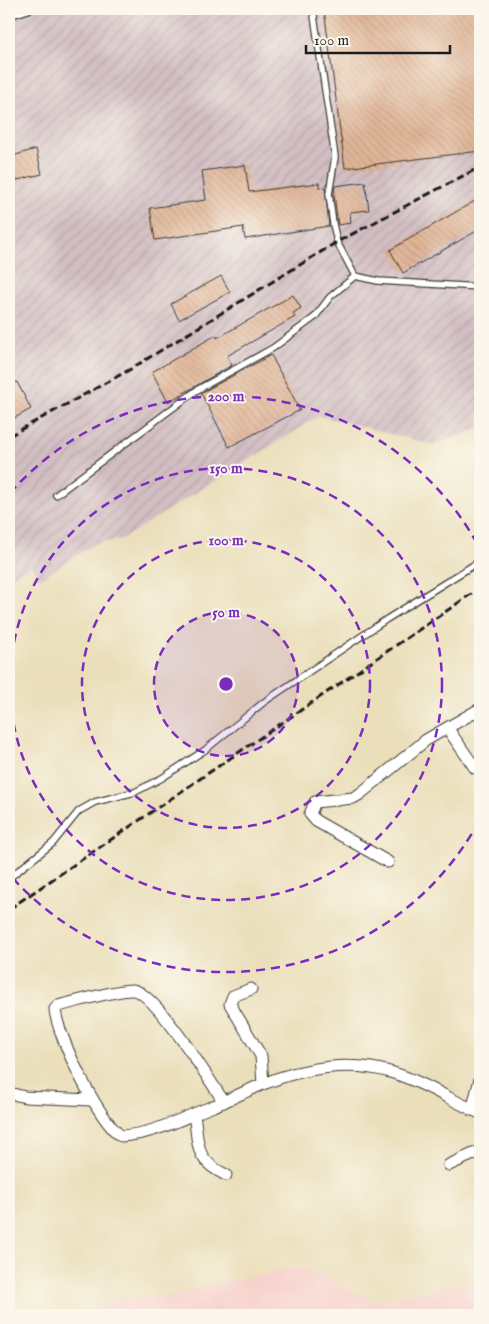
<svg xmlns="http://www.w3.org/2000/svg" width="489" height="1324" font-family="'IM FELL English',serif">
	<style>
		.built { fill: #f7d0cb }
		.industrial { fill: url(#industrial-furrows) }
		.building { fill: url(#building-back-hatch) }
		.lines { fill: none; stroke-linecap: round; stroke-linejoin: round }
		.lane-casing { stroke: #3b3934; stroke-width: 8 }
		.street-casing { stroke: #3b3934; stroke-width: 13 }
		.lane { stroke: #fff; stroke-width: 5.5 }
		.street { stroke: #fff; stroke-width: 11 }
		.rail { stroke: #1c1c1c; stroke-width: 3; stroke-dasharray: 8 4; stroke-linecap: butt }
		.ring { fill: none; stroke: #7b2cbf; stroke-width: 2.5; stroke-dasharray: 9 6 }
		.centre { fill: #7b2cbf; stroke: #fbf7ec; stroke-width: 2.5 }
		.ring-label { font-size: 15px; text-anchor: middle; font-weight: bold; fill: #7b2cbf; stroke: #fbf7ec; stroke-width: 4; stroke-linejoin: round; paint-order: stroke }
	</style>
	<defs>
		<pattern id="industrial-furrows" width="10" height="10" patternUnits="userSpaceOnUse" patternTransform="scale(1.25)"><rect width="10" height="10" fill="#d2bec2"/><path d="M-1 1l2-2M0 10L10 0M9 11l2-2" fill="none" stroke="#b4a3a6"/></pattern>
		<pattern id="building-back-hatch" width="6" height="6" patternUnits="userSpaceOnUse" patternTransform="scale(1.25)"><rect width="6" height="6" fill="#e1b698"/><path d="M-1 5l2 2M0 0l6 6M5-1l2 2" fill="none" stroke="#c09c82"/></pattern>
	</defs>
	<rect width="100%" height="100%" fill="#fbf7ec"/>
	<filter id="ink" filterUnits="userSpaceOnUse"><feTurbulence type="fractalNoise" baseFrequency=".02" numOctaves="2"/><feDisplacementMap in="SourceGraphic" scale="10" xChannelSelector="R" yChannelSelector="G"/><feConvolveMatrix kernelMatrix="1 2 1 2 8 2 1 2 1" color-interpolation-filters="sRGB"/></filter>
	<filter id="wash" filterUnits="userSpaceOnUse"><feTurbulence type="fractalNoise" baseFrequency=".0096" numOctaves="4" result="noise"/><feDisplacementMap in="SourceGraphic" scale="20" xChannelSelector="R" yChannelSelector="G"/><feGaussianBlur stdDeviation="1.12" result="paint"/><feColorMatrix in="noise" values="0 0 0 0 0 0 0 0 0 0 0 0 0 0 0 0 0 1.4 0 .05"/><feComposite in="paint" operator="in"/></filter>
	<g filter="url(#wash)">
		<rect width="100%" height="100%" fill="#ebdfbb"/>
		<path class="built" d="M302,1267l73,34 105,-20v34h-387l26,-17 54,-2 48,-14z"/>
		<path class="industrial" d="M9,9h471v419l-47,17 -114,-29 -199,124 -26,4 -54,35 -8,-14 -23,12v-71l2,-1 -2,-4z"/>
		<g id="blocks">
			<g class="building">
				<path d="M324,9h156v142l-135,17z"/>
				<path d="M36,149l6,25 -33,8v-25z"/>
				<path d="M245,165l4,27 70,-9v5l6,-1 4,39 -84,13 -2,-12 -88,13 -5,-32 56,-8 -4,-29z"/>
				<path d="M365,182l4,28 -19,2 1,11 -13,2 -4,-31 1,-8z"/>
				<path d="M480,198v31l-77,44 -13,-23z"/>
				<path d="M221,276l9,16 -51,28 -8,-16z"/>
				<path d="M293,295l8,13 -8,5 2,4 -68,39 5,9 -64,37 -16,-30 64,-37 1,3z"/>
				<path d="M271,355l29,55 -71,37 -28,-54z"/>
				<path d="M17,382l14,27 -22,12v-36z"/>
			</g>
		</g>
	</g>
	<g filter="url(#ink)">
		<use href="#blocks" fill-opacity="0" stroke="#3b3934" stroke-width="1"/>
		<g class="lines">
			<g class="lane-casing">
				<g id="lane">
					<path d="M313,9l22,148 -6,37 4,30 4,18 18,34 23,5 102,6"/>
					<path d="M9,16l22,-7"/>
					<path d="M56,495l141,-105 76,-42 42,-31 15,-20 25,-21"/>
					<path d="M9,878l44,-35 26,-32 16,-9 40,-10 27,-14 43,-28 59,-48 123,-83 93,-58"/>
				</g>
			</g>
			<g class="street-casing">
				<g id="street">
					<path d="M448,729l27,39"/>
					<path d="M388,862l-72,-41 -6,-7 5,-12 38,-4 7,-4 66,-54 54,-31"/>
					<path d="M251,989l-18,7 -3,8 31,52 2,28"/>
					<path d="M9,1093l16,4 66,3"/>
					<path d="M224,1102c-14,-21 -69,-110 -91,-112 -15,-1 -58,12 -75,16l-3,3c2,27 44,112 66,127 31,-1 61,-18 90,-29 18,-7 35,-16 52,-23 39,-16 87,-24 127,-12 32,9 60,28 90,41"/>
					<path d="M472,1110l8,-31"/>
					<path d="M194,1114c5,31 0,46 32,61"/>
					<path d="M449,1165l31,-14"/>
				</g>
			</g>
			<use href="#lane" class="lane"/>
			<use href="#street" class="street"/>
			<g class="rail">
				<path d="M9,436l120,-66 208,-128 143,-75"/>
				<path d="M9,909l471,-321"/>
			</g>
		</g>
	</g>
	<circle cx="226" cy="684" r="72" fill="#7b2cbf" fill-opacity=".12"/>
	<g class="ring">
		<circle cx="226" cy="684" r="72"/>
		<circle cx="226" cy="684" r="144"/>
		<circle cx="226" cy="684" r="216"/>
		<path d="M479 821A288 288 0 0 1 10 875M10 493A288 288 0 0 1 479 547"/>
	</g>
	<circle cx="226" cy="684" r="8" class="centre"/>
	<g class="ring-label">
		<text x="226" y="401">200 m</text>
		<text x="226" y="473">150 m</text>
		<text x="226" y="545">100 m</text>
		<text x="226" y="617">50 m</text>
	</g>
	<rect width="489" height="1324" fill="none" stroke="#fbf7ec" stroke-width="30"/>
	<path d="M306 45v8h144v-8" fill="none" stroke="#1c1c1c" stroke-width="2.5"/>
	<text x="314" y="45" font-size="15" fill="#1c1c1c" stroke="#fbf7ec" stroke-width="4" paint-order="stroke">100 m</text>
</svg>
